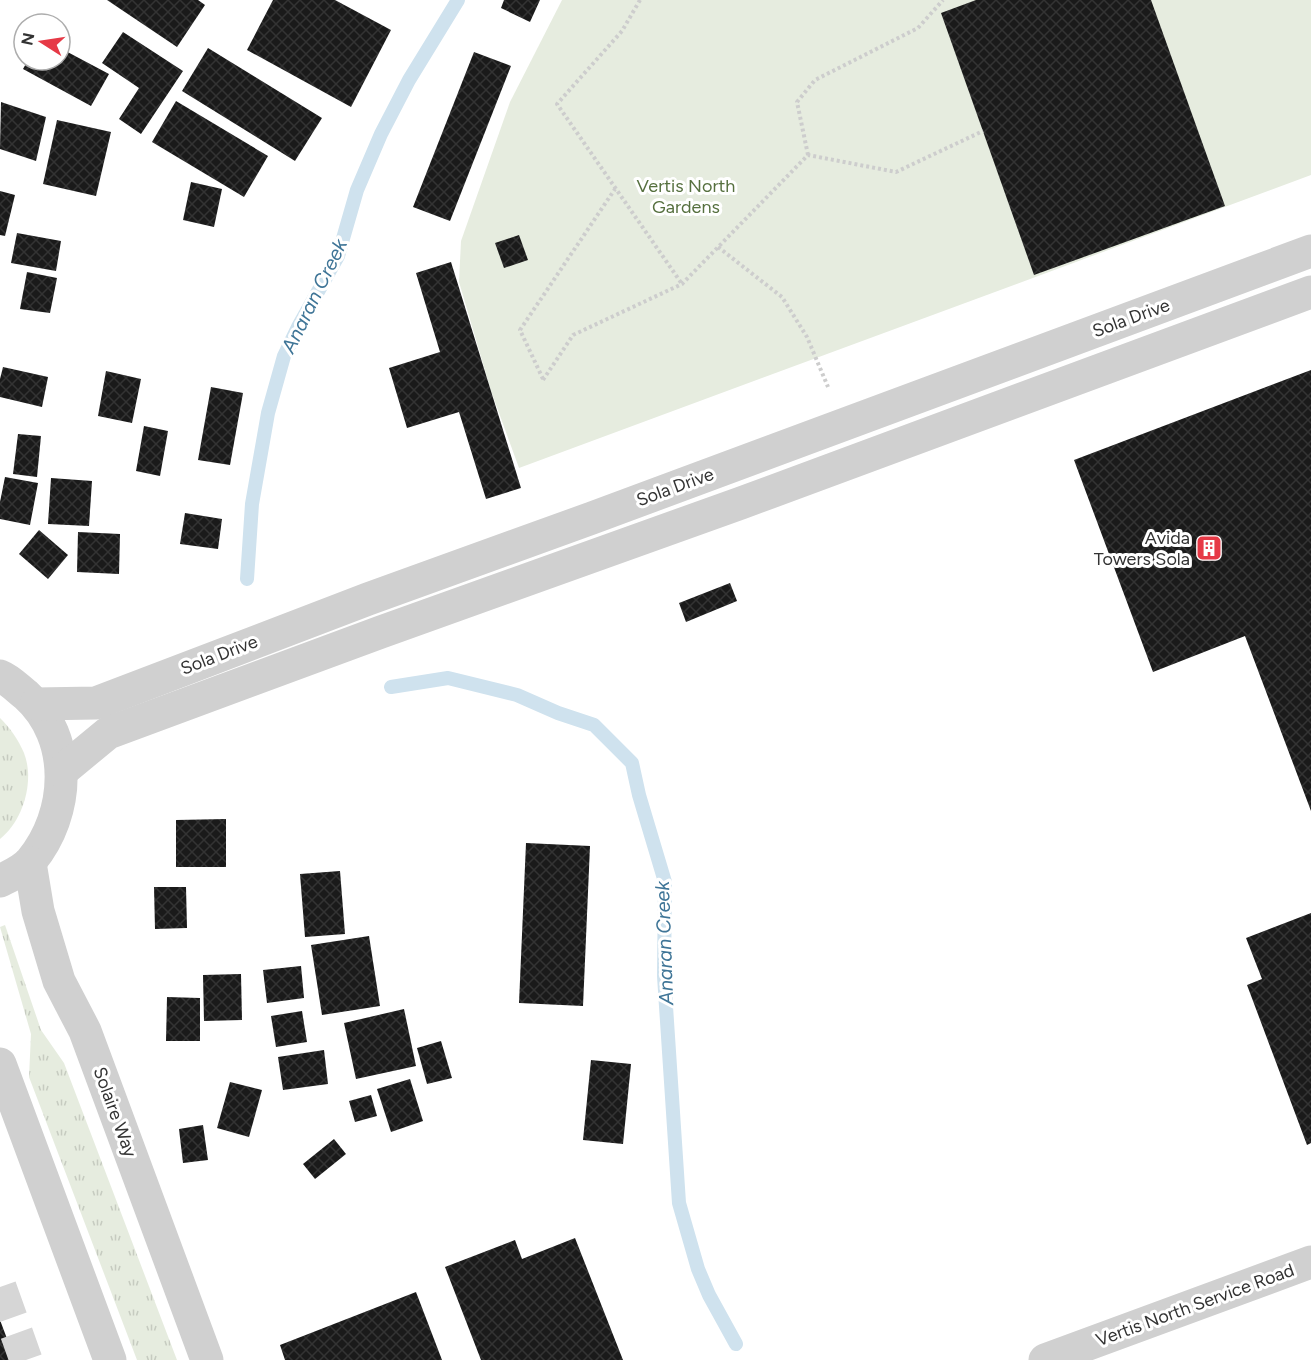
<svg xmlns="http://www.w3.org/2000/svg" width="1311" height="1360" font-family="Figtree,sans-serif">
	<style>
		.grass { fill: url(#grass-tufts) }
		.garden { fill: #e6ecdf }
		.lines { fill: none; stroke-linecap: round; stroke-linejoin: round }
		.stream { stroke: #cfe2ee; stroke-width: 14 }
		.building { fill: url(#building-cross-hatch) }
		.minor-tunnel { stroke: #d6d6d6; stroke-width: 33; stroke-dasharray: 33 16; stroke-linecap: butt }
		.path { stroke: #cdcdcd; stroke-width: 4; stroke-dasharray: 3 3; stroke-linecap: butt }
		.minor { stroke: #d0d0d0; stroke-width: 33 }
		.labels { text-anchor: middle; stroke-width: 6; stroke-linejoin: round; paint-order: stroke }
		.park-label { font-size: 18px; fill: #56703f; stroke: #fff }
		.street-label { font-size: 18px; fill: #333; stroke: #fff }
		.poi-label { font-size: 18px; fill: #333; stroke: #fff; text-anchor: end }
		.water-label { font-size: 20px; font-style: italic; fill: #3f7597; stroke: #fff }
	</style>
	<defs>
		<pattern id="grass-tufts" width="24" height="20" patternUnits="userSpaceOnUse" patternTransform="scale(1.5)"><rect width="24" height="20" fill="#e6ecdf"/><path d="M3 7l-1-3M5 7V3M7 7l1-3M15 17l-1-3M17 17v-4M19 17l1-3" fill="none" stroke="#c6cbc0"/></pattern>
		<pattern id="building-cross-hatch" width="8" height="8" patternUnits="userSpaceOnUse" patternTransform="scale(1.5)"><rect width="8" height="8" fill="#1a1a1a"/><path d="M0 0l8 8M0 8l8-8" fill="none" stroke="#333"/></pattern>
	</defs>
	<rect width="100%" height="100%" fill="#fff"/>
	<g class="grass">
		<path d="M0,718c10,10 18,21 24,35 11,28 -1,68 -24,86z"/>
		<path d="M5,925l36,105 23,33 113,297h-40l-108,-283 2,-43 -31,-107z"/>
	</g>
	<path class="garden" d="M562,0h749v175l-792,293 -28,-77 -32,-109 2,-41 49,-139z"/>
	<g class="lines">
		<g class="stream">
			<path d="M247,579l5,-75 16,-91 16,-57 14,-29 40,-71 19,-66 24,-56 28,-54 49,-80"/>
			<path d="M391,687l57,-9 69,17 41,18 36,12 38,38 7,32 26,87 -1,94 15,227 19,66 11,26 27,49"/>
		</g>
	</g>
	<g class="building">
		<path d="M107,0h91l7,5 -28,42z"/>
		<path d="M273,0h62l56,30 -40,77 -104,-57z"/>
		<path d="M504,0h36l-10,22 -29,-14z"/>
		<path d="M976,0h175l74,206 -191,69 -93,-262z"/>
		<path d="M123,32l60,39 -42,63 -22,-15 20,-31 -37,-25z"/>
		<path d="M60,48l49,26 -18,32 -68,-37 5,-9h32z"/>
		<path d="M208,48l114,70 -27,43 -113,-70z"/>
		<path d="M474,52l37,14 -61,155 -37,-14z"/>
		<path d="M176,101l92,55 -24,41 -92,-55z"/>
		<path d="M1,102l45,15 -10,44 -36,-12z"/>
		<path d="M57,120l54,12 -15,64 -53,-12z"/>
		<path d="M191,182l31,7 -8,38 -31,-7z"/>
		<path d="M0,191l15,4 -10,41 -5,-1z"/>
		<path d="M17,233l44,8 -5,30 -45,-8z"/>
		<path d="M519,235l9,25 -24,8 -9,-25z"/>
		<path d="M451,262l70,226 -35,11 -27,-87 -52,16 -18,-60 51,-16 -24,-79z"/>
		<path d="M27,272l30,6 -7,35 -30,-4z"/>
		<path d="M3,367l45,10 -6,30 -42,-10v-18z"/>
		<path d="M1311,370v441l-66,-175 -92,36 -79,-212z"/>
		<path d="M106,371l35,8 -9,44 -34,-7z"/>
		<path d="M211,387l32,6 -13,72 -32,-5z"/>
		<path d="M144,426l24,5 -8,45 -24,-5z"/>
		<path d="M18,434l23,2 -4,41 -24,-3z"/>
		<path d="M5,477l33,6 -8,42 -30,-6v-17z"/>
		<path d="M51,478l41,3 -3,45 -41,-2z"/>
		<path d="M185,513l37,6 -4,30 -38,-5z"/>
		<path d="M39,530l29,25 -20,24 -29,-25z"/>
		<path d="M78,532l42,2 -1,40 -42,-2z"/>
		<path d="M730,583l7,18 -51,21 -7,-19z"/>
		<path d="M226,819v48h-50v-47z"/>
		<path d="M526,843l64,3 -7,160 -64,-3z"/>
		<path d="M340,871l5,63 -40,3 -5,-63z"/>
		<path d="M154,887h32l1,41 -32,1z"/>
		<path d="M1311,913v230l-4,2 -60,-160 15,-6 -16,-41z"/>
		<path d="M369,936l11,70 -58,9 -11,-70z"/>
		<path d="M301,966l3,32 -37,5 -4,-33z"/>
		<path d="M241,974l1,46 -38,1 -1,-46z"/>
		<path d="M167,997l33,1v43h-34z"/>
		<path d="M404,1009l12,57 -60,13 -12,-56z"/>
		<path d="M302,1011l5,31 -31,5 -5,-31z"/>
		<path d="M441,1041l11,37 -25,6 -10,-36z"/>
		<path d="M324,1050l4,34 -45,6 -5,-33z"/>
		<path d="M591,1060l40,4 -8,80 -40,-4z"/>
		<path d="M410,1079l13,42 -32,11 -14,-43z"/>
		<path d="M230,1082l32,8 -13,47 -32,-9z"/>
		<path d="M371,1095l6,21 -22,6 -6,-21z"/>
		<path d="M203,1125l5,35 -25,3 -4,-34z"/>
		<path d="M334,1139l12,15 -31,25 -12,-15z"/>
		<path d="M575,1238l48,122h-142l-36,-93 70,-27 7,19z"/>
		<path d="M416,1292l26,68h-157l-5,-15z"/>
		<path d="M0,1320l15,40h-15z"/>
	</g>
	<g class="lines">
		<path class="minor-tunnel" d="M0,1287l26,73"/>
		<g class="path">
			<path d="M640,0l-18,31 -65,73 125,180"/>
			<path d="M808,155l-11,-53 18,-22 103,-52 25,-28"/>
			<path d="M718,247l64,50 25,40 21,50"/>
			<path d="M543,379l-23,-49 95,-141"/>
			<path d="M543,380l30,-45 109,-51 126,-129 88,17 87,-41"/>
		</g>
		<g class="minor">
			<path d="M0,676c10,4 17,12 26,19 48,43 44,119 5,166 -7,9 -21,15 -31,20"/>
			<path d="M36,704l60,-1 272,-104 224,-81 719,-267"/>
			<path d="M62,771l46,-38 273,-101 360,-129 570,-211"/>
			<path d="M30,863l8,48 21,70 26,50 122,329"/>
			<path d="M0,1064l110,296"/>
			<path d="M1045,1360l266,-98"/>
		</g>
	</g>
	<defs>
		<g id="building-square" transform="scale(1.35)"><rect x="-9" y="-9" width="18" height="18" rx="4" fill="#e63946" stroke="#fff"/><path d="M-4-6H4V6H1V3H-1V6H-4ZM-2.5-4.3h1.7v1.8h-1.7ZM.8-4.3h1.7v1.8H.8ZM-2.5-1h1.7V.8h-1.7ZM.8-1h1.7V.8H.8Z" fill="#fff"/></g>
	</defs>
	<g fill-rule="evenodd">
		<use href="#building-square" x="1209" y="548"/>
	</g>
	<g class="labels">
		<g class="park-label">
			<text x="686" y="192">Vertis North<tspan x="686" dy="21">Gardens</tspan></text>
		</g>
		<g class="street-label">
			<text transform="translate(1131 318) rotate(-20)" y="6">Sola Drive</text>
			<text transform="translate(675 487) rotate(-20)" y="6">Sola Drive</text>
			<text transform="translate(219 655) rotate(-21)" y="6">Sola Drive</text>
			<text transform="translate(115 1112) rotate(70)" y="6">Solaire Way</text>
			<text transform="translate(1195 1305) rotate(-20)" y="6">Vertis North Service Road</text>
		</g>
		<g class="poi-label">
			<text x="1190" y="544">Avida<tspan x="1190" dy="21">Towers Sola</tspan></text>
		</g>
		<g class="water-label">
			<text transform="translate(314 296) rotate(-64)" y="7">Anaran Creek</text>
			<text transform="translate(664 943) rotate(-92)" y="7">Anaran Creek</text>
		</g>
	</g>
	<g transform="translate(42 42) rotate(282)"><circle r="28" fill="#ffffff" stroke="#adadad" stroke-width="1.5"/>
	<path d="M0-4.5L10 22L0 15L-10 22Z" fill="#e63946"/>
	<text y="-9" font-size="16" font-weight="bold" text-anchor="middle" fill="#333333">N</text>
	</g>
</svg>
